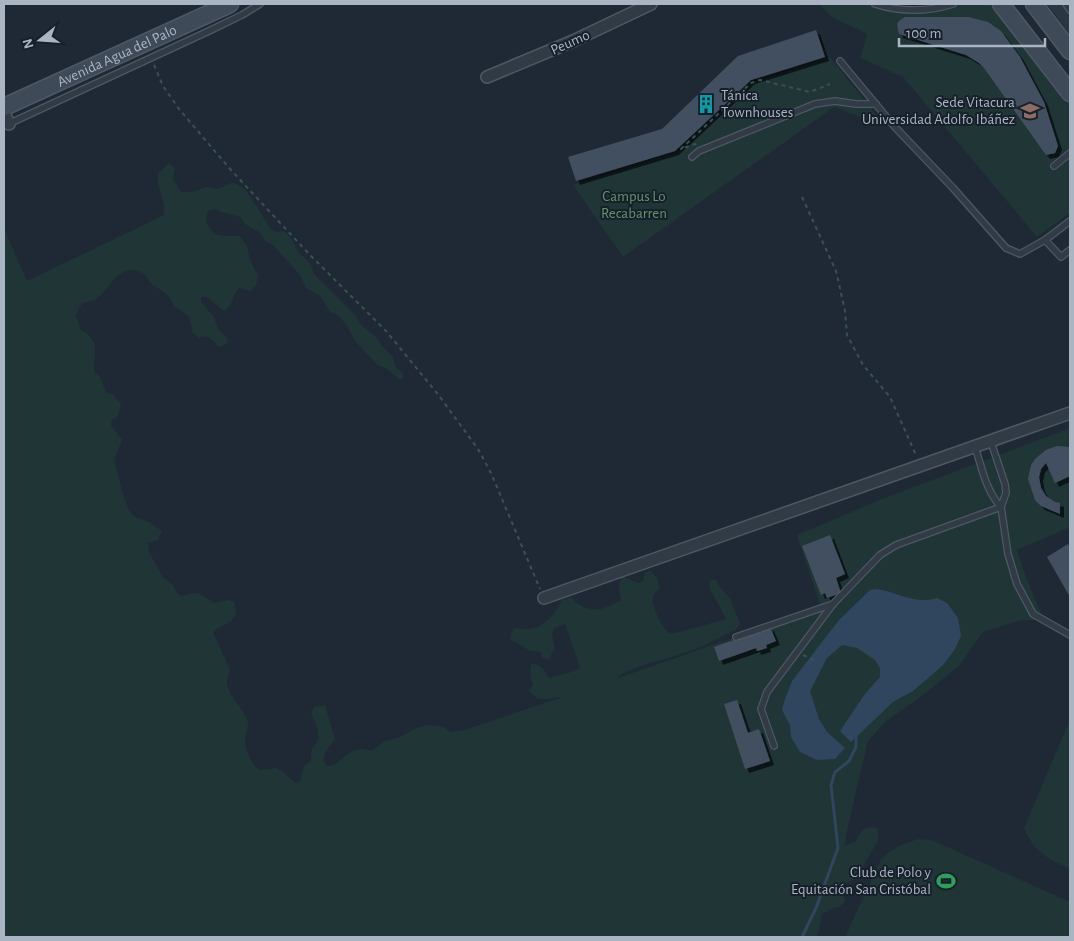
<svg xmlns="http://www.w3.org/2000/svg" width="1074" height="941" font-family="'Alegreya Sans',sans-serif">
	<style>
		.airport { fill: #2b3643 }
		.green { fill: #1f3536 }
		.water { fill: #30465e }
		.lines { fill: none; stroke-linecap: round; stroke-linejoin: round }
		.stream { stroke: #30465e; stroke-width: 3 }
		.building { fill: #435060; filter: url(#shadow) }
		.lane-casing { stroke: #4e5864; stroke-width: 8 }
		.street-casing { stroke: #4e5864; stroke-width: 14 }
		.secondary-casing { stroke: #4e5864; stroke-width: 19 }
		.path { stroke: #3a5151; stroke-width: 2; stroke-dasharray: 4 4; stroke-linecap: butt }
		.lane { stroke: #313b46; stroke-width: 5.5 }
		.street { stroke: #313b46; stroke-width: 11 }
		.secondary { stroke: #3f4a59; stroke-width: 16 }
		.labels { text-anchor: middle; stroke-width: 4; stroke-linejoin: round; paint-order: stroke }
		.street-label { font-size: 15px; fill: #aab5c4; stroke: #17202a }
		.poi-label { font-size: 15px; fill: #aab5c4; stroke: #17202a; text-anchor: end }
		.park-label { font-size: 15px; fill: #62946b; stroke: #17202a }
	</style>
	<defs>
		<filter id="shadow"><feDropShadow dx="4" dy="4" stdDeviation="0" flood-color="#0009"/></filter>
	</defs>
	<rect width="100%" height="100%" fill="#1e2935"/>
	<path class="airport" d="M1047,4h23v31l-15,-21z"/>
	<g class="green">
		<path d="M819,4h84l-1,5 51,-5h44l73,96v113l-33,24 -134,-160 -43,-19 7,-24 -35,-17z"/>
		<path d="M830,57l55,69 -51,-19 -211,150 -50,-72 104,-33 74,-69z"/>
		<path d="M169,163l6,6 -2,9 8,14h11l14,-5 11,2 14,-6h4l10,6 26,40 6,3 7,-1 8,8 6,13 12,11 5,12 41,41 6,10 15,12 5,8 11,11 3,10 7,6v5l-3,2 -13,-11 -10,-4 -22,-24 -10,-18 -8,-8 -7,-3 -10,-16 -14,-8 -6,-13 -28,-31 -6,-2 -7,-10 -14,-8 -5,-7 -19,-5 -6,-3 -7,2c-2,7 -3,10 1,16 7,12 19,8 31,9l7,10 3,14 8,15 -2,11 -6,5 -11,-3c-7,8 -6,18 -15,23l-17,-14h-6v5l13,15 4,12 10,10 -1,5 -8,3c-7,-8 -10,-13 -20,-9l-7,-6c-1,-17 -4,-17 -18,-25 -3,-11 -11,-16 -20,-21 -6,-4 -7,-12 -14,-14 -23,-10 -31,21 -46,28 -4,2 -8,2 -12,3l-6,12 5,15c20,10 13,23 13,41l5,5 8,17 7,2 7,10 -3,11 -6,4 -1,5 11,15 -8,21c6,14 8,44 20,55 4,3 10,3 15,6 4,2 8,6 13,9l-4,9 -10,3 1,9 14,25 10,8 5,9 5,2c14,-7 19,-1 31,7l14,-3 6,2c7,21 -9,20 -21,30l17,37c-1,4 -3,9 -3,12 0,16 18,27 21,42 1,6 -3,11 -3,16 0,9 6,26 15,31l16,-2 6,3 13,12 5,-2 4,-15 7,-5c0,-14 0,-9 6,-19 4,-9 -2,-20 -6,-28l3,-7 11,-2 10,34c-6,9 -16,17 -8,27l7,-1c11,-9 21,-21 37,-14l14,-10 15,-4 16,-9 12,-3 14,1 9,6 13,-2 96,-32 -2,-1 -8,2h-12l-10,-9 5,-4 -3,-11 1,-11c10,0 14,6 18,14l26,-7 5,-4 -15,-43 -11,4 -2,6 3,15 -7,11 -6,-3 -1,-5 -11,-1 -20,-12 1,-5 3,-6c5,0 11,2 16,1 15,-2 26,-17 32,-29l9,-3c16,18 31,14 50,3l-2,-14 3,-10 16,7 5,-2 2,-9 5,-1c6,4 9,10 10,18 -3,2 -7,5 -7,9 -2,6 9,30 14,33 4,3 7,2 12,1l47,-13 -17,-32 1,-7h6l4,7 10,11 10,25 -3,6 -36,18 -29,10 -32,9 -20,9 -2,3 203,-71 -24,-72 85,-36 188,-71v99l-53,23 9,27 16,39 -5,4h-15l-36,11 -5,3 -21,31 -34,28 -40,28 -18,20 -20,85 -3,19 10,-3c6,-12 8,-16 22,-14l2,8 -2,6 -19,34c-6,6 -12,6 -17,14l4,12 -6,5h-4l-13,7 -3,16 -3,7h-812v-709l23,53 137,-66c0,-5 0,-12 -2,-17 -3,-11 -5,-13 -4,-25z"/>
		<path d="M1070,719v150c-22,-10 -36,-17 -46,-41z"/>
		<path d="M919,839l13,1 138,62v35h-225l36,-78c11,-11 23,-16 38,-20z"/>
	</g>
	<path class="water" d="M877,589c20,3 39,16 60,9l10,5 11,15 3,18 -6,13 -11,15 -11,10 -20,17 -20,11 -42,40 -11,-11 25,-37 15,-17v-9l-5,-8 -18,-12 -15,-3 -15,13 -17,33 9,28 8,13 18,16 -10,11 -18,1 -17,-8 -9,-15 -1,-12 -8,-15 2,-8 8,-21 47,-61 31,-30z"/>
	<g class="lines">
		<path class="stream" d="M802,937l14,-29 22,-60 -7,-63 4,-13 14,-11 7,-14v-11"/>
	</g>
	<g class="building">
		<path d="M905,17h63l20,5 13,9 19,26 24,45 14,44 -3,7 -9,2 -62,-87 -5,-5 -13,-8 -67,-21 -2,-10 2,-3z"/>
		<path d="M816,30l9,27 -74,23 -76,71 -99,30 -8,-24 94,-28 76,-73z"/>
		<path d="M1057,446l13,1v29l-15,7 -9,-20 -5,6 -2,8 2,11 5,8 9,6 5,1v11l-19,-8 -6,-6 -7,-21 3,-14 5,-7 10,-8z"/>
		<path d="M830,535l15,39 -9,4 5,15 -14,5 -2,-5 -4,2 -19,-49z"/>
		<path d="M1068,544l2,4v49l-23,-40z"/>
		<path d="M770,627l6,14 -10,4 1,3 -10,3 -1,-3 -37,13 -5,-14z"/>
		<path d="M737,700l11,33 11,-4 11,32 -25,8 -21,-65z"/>
	</g>
	<g class="lines">
		<g class="lane-casing">
			<g id="lane">
				<path d="M875,4c25,8 52,8 78,0"/>
				<path d="M1066,4l4,6"/>
				<path d="M840,61l54,65 59,62 53,60 14,6 25,-14 25,-19"/>
				<path d="M4,126l207,-96 31,-15 18,-11"/>
				<path d="M692,157l7,-6 116,-47 20,-3 21,3h20"/>
				<path d="M1054,166l16,-13"/>
				<path d="M1045,240l16,17 9,-7"/>
				<path d="M991,442l14,42 1,9 -5,14 7,47 9,30 16,30 37,21"/>
				<path d="M975,447c7,21 11,44 26,60"/>
				<path d="M736,637l97,-33"/>
				<path d="M774,746l-13,-37 6,-17 66,-88 47,-49 16,-10 105,-38"/>
			</g>
		</g>
		<g class="street-casing">
			<g id="street">
				<path d="M487,77l86,-36 78,-37"/>
				<path d="M4,113l5,11"/>
				<path d="M544,598l526,-185"/>
			</g>
		</g>
		<g class="secondary-casing">
			<g id="secondary">
				<path d="M1001,4l69,89"/>
				<path d="M1034,4l36,47"/>
				<path id="s1" d="M4,107l226,-103"/>
			</g>
		</g>
		<g class="path">
			<path d="M154,65l9,21 16,23 51,60 80,86 76,76 51,62 41,56 13,24 49,116"/>
			<path d="M696,145l-1,-1 -14,5 70,-66 9,-3 50,12 20,-8"/>
			<path d="M802,197l34,74 9,40 2,24 16,30 27,32 26,58"/>
			<path d="M803,655l13,6"/>
		</g>
		<use href="#lane" class="lane"/>
		<use href="#street" class="street"/>
		<use href="#secondary" class="secondary"/>
	</g>
	<defs>
		<g id="building-bare" transform="scale(1.5)"><path d="M-4-6H4V6H1V3H-1V6H-4ZM-2.5-4.3h1.7v1.8h-1.7ZM.8-4.3h1.7v1.8H.8ZM-2.5-1h1.7V.8h-1.7ZM.8-1h1.7V.8H.8Z" fill="#0f9aa8" stroke="#17202a" stroke-width="2.5" paint-order="stroke"/></g>
		<g id="university-bare" transform="scale(1.5)"><path d="M0-5L7-2L0 1L-7-2ZM-4 1L0 2.5L4 1V4Q0 6-4 4Z" fill="#8d6e63" stroke="#17202a" stroke-width="2.5" paint-order="stroke"/></g>
		<g id="stadium-bare" transform="scale(1.5)"><path d="M0-5a6.5 5 0 1 0 0 10a6.5 5 0 1 0 0-10ZM-3.5-1.8h7v3.6h-7Z" fill="#2e9e5b" stroke="#17202a" stroke-width="2.5" paint-order="stroke"/></g>
	</defs>
	<g fill-rule="evenodd">
		<use href="#building-bare" x="706" y="104"/>
		<use href="#university-bare" x="1030" y="111"/>
		<use href="#stadium-bare" x="946" y="881"/>
	</g>
	<g class="labels">
		<g class="street-label">
			<text transform="translate(570 42) rotate(-24)" y="5">Peumo</text>
			<text dy="5" stroke="none"><textPath href="#s1" startOffset="124">Avenida Agua del Palo</textPath></text>
		</g>
		<g class="poi-label">
			<text x="721" y="100" text-anchor="start">Tánica<tspan x="721" dy="17">Townhouses</tspan></text>
			<text x="1015" y="107">Sede Vitacura<tspan x="1015" dy="17">Universidad Adolfo Ibáñez</tspan></text>
			<text x="931" y="877">Club de Polo y<tspan x="931" dy="17">Equitación San Cristóbal</tspan></text>
		</g>
		<g class="park-label">
			<text x="634" y="201">Campus Lo<tspan x="634" dy="17">Recabarren</tspan></text>
		</g>
	</g>
	<rect width="1074" height="941" fill="none" stroke="#aab5c4" stroke-width="10"/>
	<g transform="translate(40 40) rotate(253)" stroke="#17202a" stroke-width="4" paint-order="stroke">
	<path d="M0-4L9 19L0 12L-9 19Z" fill="#aab5c4"/>
	<text y="-8" font-size="14" font-weight="bold" text-anchor="middle" fill="#aab5c4">N</text>
	</g>
	<path d="M899 38v8h146v-8" fill="none" stroke="#aab5c4" stroke-width="2.5"/>
	<text x="906" y="38" font-size="15" fill="#aab5c4" stroke="#17202a" stroke-width="4" paint-order="stroke">100 m</text>
</svg>
